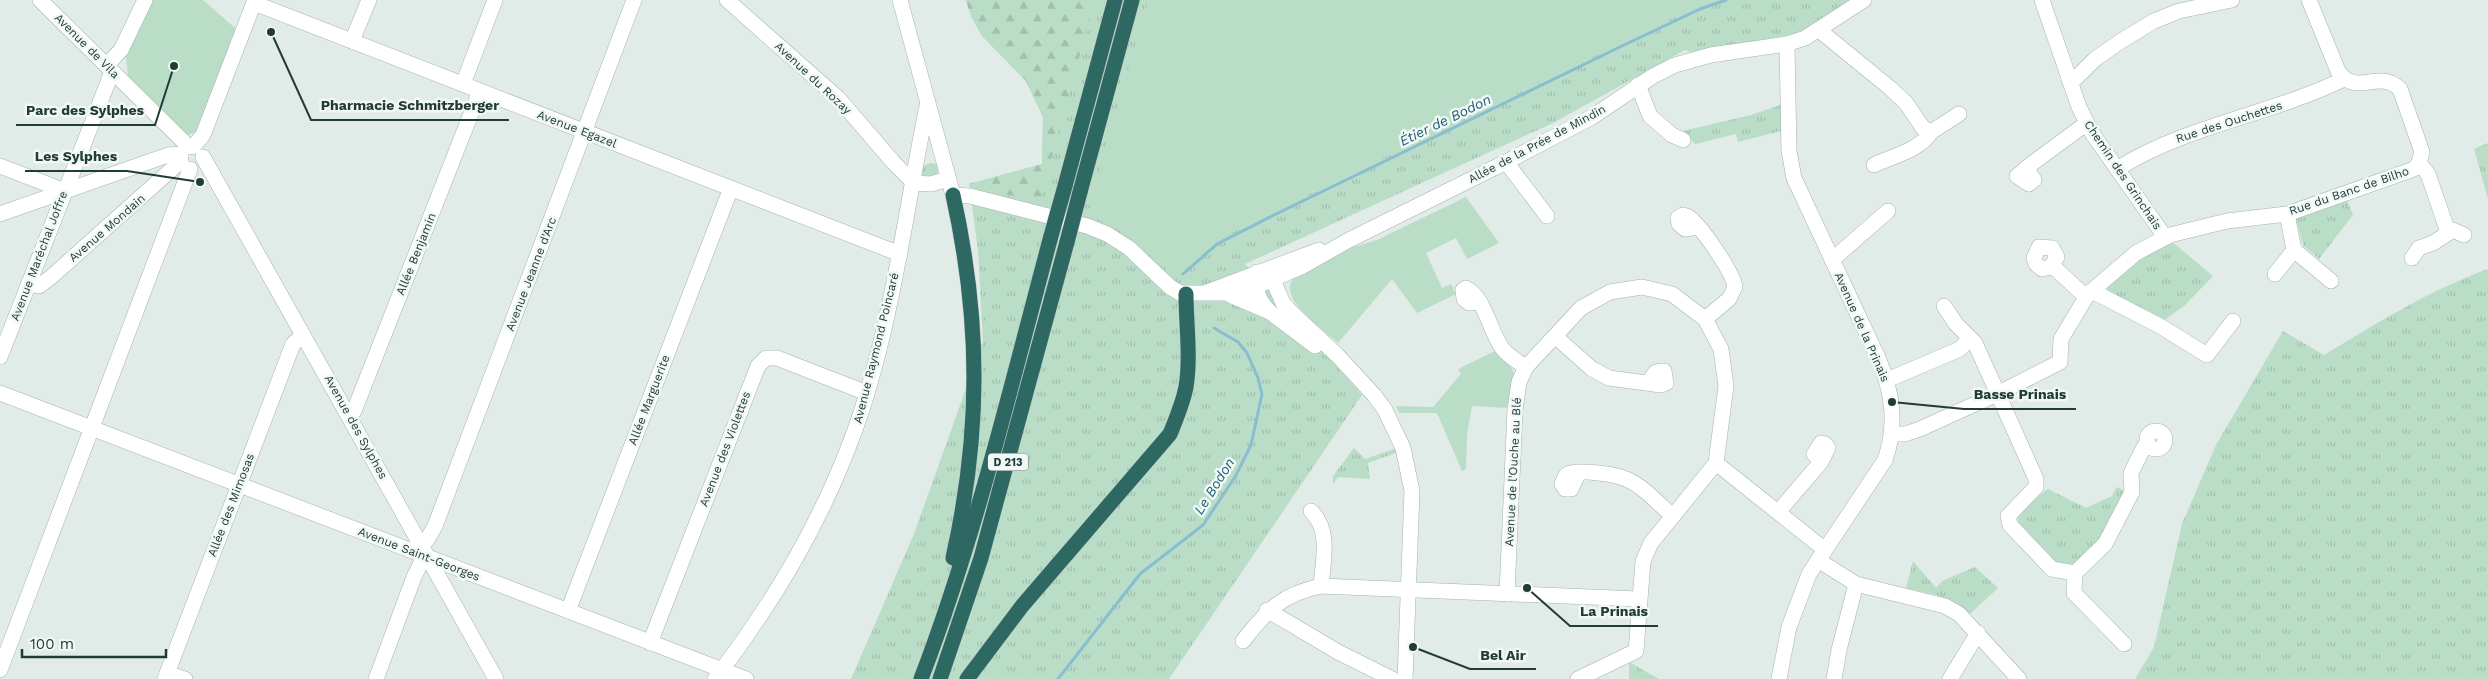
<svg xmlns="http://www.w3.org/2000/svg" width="2488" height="679" font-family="'Work Sans',sans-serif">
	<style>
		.grass { fill: url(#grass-tufts) }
		.forest { fill: url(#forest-firs) }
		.park { fill: #baddc7 }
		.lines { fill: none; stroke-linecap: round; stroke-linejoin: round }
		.stream { stroke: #89bed0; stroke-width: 3 }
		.minor-casing { stroke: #a4b3af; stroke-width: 16 }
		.highway-casing { stroke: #c1c8c7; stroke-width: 16 }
		.minor { stroke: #fff; stroke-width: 15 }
		.highway { stroke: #2e6862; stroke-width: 15 }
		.highway-bridge-casing { stroke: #c1c8c7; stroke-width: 16; stroke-linecap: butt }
		.highway-bridge { stroke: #2e6862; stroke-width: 15 }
		.labels { text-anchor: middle; stroke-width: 5; stroke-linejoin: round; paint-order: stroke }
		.shield { fill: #f1f8f5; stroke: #5f7470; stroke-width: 1 }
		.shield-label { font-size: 11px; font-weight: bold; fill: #213c37 }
		.street-label { font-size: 12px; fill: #213c37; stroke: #f1f8f5 }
		.water-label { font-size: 14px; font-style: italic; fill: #1c5f77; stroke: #f1f8f5 }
		.leader { fill: none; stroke: #213c37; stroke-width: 2 }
		.callout-dot { fill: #213c37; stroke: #f1f8f5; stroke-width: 2 }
		.callout-label { font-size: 14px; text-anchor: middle; font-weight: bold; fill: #213c37; stroke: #f1f8f5; stroke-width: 5; stroke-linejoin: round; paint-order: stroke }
	</style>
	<defs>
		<pattern id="grass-tufts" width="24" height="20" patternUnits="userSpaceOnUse" patternTransform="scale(1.25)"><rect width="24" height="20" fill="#baddc7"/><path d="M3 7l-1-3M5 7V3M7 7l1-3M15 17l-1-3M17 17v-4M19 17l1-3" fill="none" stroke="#a0bfac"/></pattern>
		<pattern id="forest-firs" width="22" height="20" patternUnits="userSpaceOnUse" patternTransform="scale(1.25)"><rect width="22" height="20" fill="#baddc7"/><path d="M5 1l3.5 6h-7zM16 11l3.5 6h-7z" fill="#a0bfac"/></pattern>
	</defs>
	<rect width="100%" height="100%" fill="#e1ebe8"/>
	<g class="grass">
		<path d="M966,0h890l-54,33 -112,19 -5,-2 -132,73 -308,141 117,131 -193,284h-318l63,-145 69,-193 -5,-91 -9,-66 73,-20 1,-47 -17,-36 -44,-45 -11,-20z"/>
		<path d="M1783,104l-2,27 -43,11 -2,-8 -41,10 -12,-13 68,-16z"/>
		<path d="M2488,143v56l-14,-50z"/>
		<path d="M932,163l7,2 -2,9 -14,4 -5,-6 4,-6z"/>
		<path d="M2346,198l7,17 -34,44 -16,-14 -8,-29z"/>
		<path d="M2171,241l42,35 -28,29 -23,17 -52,-28 -4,-9 18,-16z"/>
		<path d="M2488,269v410h-353l19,-32 28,-123 34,-79 67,-114 41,24c53,-32 106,-65 164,-86z"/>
		<path d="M1354,448l11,11 32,-11 1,4 -30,11 2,16 -32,-2 -5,7v-8z"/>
		<path d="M2117,487l10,5 -25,50 -24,23 -21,-2 -39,-41v-11l30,-22 38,19 26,-12z"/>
		<path d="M1913,561l23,27 6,-7 33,-14 23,21 -27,25h-4l-25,-14 -2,-3 -34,-8z"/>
		<path d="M1629,662l30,17h-30z"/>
	</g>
	<path class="forest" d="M966,0h129l-56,202 -70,-18 73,-20 1,-47 -17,-36 -44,-45 -11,-20z"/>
	<g class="park">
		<path d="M152,0h51l33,29 -40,103 -8,3 -60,-59 -2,-20z"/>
		<path d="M1148,0h570l-34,13 -265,127 -200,99 -44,36c-28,-27 -51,-45 -87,-61z"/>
		<path d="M1466,197l33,46 -32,16 -11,-21 -30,15 16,35 9,-4 5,10 -39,19 -25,-34 -54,64c-14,-13 -67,-48 -41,-68l53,-27 27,-8z"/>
		<path d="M1495,351l16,16 3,7 -7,34 -35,-2 -5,28 -1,35 -4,2 -25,-58h-38l-3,-7 37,1 28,-33 -3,-5z"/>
	</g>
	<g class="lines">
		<g class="stream">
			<path d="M1183,274l34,-30 59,-30 346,-168 78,-37 26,-9"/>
			<path d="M1058,679l82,-105 63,-49 32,-48 16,-32 11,-51 -4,-16 -11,-25 -9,-11 -24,-14"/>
		</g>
		<g class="minor-casing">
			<g id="minor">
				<path d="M40,0l149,147"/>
				<path d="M727,0l111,98 56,65 20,20"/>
				<path d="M900,0l53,195 17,1 117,30 20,8 22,14 41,39 10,6h61l62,-27 44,-25 159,-79 86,-45 61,-41 22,-11 36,-10 76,-11 18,-6 59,-38"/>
				<path d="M2042,0l37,107 13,26 73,104"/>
				<path d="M254,3l646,251"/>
				<path d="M1819,30l71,58 16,15 17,25 8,4 28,-18"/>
				<path d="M352,41l17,-41"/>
				<path d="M107,65l14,-15 24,-50"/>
				<path d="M2069,80l7,-2 19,-19 26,-18 33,-20 25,-10 53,-11"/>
				<path d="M463,84l32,-84"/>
				<path d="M1638,85l12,31 22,19 11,5"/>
				<path d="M193,147l10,-12 52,-135"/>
				<path d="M203,157l293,522"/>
				<path d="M1506,162l41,54"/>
				<path d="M2419,163l9,11 20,58"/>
				<path d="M1874,165c19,-9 46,-15 57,-33"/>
				<path d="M0,166l65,25"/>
				<path d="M2026,168l8,12 -5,4 -12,-8 17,-14 53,-39"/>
				<path d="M2117,169c70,-44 153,-54 227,-90"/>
				<path d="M914,183l17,1 17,-5"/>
				<path d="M0,214l168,-59 13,-1"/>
				<path d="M2287,214l7,36 37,31"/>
				<path d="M1698,227l-13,2 -6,-5 -1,-6 5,-3c4,1 8,3 10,6 11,10 41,53 42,66l-6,12 -24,20"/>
				<path d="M2412,258l7,-10 14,-5 20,-13 11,5"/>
				<path d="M1832,260l56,-49"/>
				<path d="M2051,267l6,-10 -5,-9 -13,-1 -5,11 2,6 6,5 9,-2 6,3 29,27"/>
				<path d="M2275,274l19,-24"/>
				<path d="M29,283l10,3 11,-8 131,-117"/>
				<path d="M2092,291l68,35 47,29 26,-34"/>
				<path d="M1207,292l112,-42"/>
				<path d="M1230,295l40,17 45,34"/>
				<path d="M1478,302l-9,1 -5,-4 -1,-9 3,-2c18,8 24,44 36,60 6,8 16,14 24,19"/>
				<path d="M1944,306l12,18 19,19 61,136v8l-28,29 2,9 42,44 23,4"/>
				<path d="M1270,312c-13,-13 -15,-22 -13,-40l16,8 10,23 8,9 47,44 36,39 11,15 18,38 9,43 -7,188"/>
				<path d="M1556,337l36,32 17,9 52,7 5,-2 -2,-12 -8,1 -4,5 1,6"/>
				<path d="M0,357l112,-285"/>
				<path d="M1887,380l73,-31 9,-10"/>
				<path d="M0,393l746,286"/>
				<path d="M348,415l6,-4 126,-320"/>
				<circle cx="2156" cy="440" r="9"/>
				<path d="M1892,434h13l15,-5 77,-35 63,-32 1,-23 27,-45 48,-41 34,-18 57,-14 60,-7 127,-45 5,-6 3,-11 -22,-63c-22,-21 -43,9 -62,-18l-29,-71"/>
				<path d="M1716,463l108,86"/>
				<path d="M1579,472l-8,17h-6l-3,-5c2,-5 3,-10 9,-11 11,-3 44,1 55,6 17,7 32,24 46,37"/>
				<path d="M1311,511c20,19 12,50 10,75"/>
				<path d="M1778,512l43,-50 7,-14 -3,-4 -4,-1 -7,11 7,8"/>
				<path d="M421,543l6,-3 8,-14 199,-526"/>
				<path d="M1818,560l38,24 89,22 14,8 60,65"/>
				<path d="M1507,594l8,-184 4,-28 7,-15 55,-59 29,-16 32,-5 30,7 33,25 16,30 5,37 -10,77 -65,80 -8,18 -7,90 -58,28"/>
				<path d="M1267,610l71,42 54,27"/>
				<path d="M568,611l163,-423"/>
				<path d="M1243,641c24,-31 39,-47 78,-55l317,13"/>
				<path d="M650,643l108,-277 8,-8h11l90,35"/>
				<path d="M2124,644l-50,-51 1,-20 30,-29 27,-52 -1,-19 13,-26 4,-3"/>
				<path d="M0,670l190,-501"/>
				<path d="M167,673l18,6"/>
				<path d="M165,679l128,-335 10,-9"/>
				<path d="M376,679l38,-102 8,-16 6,-3"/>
				<path d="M715,679c60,-79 106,-156 140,-249 37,-104 50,-217 72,-324"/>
				<path d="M1779,679l10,-52 20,-53 76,-114c12,-35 8,-66 -6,-100l-85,-182 -5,-27 -2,-107"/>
				<path d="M1834,679l5,-29 17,-66"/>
				<path d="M1950,679l28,-46"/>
			</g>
		</g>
		<g class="highway-casing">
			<g id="highway">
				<path d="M1065,186l50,-186"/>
				<path d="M1080,192l52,-192"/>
				<path d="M953,558c28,-126 28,-236 0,-363"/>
				<path d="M921,679c55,-144 90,-294 130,-443"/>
				<path d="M940,679l41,-121 86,-316"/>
				<path d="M967,679l55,-73 148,-172c6,-15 13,-31 16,-47 5,-30 0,-63 0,-93"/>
			</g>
		</g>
		<use href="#minor" class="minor"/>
		<use href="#highway" class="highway"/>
		<g class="highway-bridge-casing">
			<g id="highway-bridge">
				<path d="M1051,236l14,-50"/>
				<path d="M1067,242l13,-50"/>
			</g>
		</g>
		<use href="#highway-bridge" class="highway-bridge"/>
	</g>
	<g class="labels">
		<rect class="shield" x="988" y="453.5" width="40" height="17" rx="4"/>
		<g class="shield-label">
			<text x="1008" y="466">D 213</text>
		</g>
		<g class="street-label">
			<text transform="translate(87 46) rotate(45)" y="4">Avenue de Vila</text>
			<text transform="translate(813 78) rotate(43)" y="4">Avenue du Rozay</text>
			<text transform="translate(2229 122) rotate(-18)" y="4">Rue des Ouchettes</text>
			<text transform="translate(577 129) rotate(21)" y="4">Avenue Egazel</text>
			<text transform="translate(1537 144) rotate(-28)" y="4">Allée de la Prée de Mindin</text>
			<text transform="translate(2123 175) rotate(56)" y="4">Chemin des Grinchais</text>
			<text transform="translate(2349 191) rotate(-19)" y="4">Rue du Banc de Bilho</text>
			<text transform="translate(107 228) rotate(-41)" y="4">Avenue Mondain</text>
			<text transform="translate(416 254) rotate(-68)" y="4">Allée Benjamin</text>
			<text transform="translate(39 256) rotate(-69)" y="4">Avenue Maréchal Joffre</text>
			<text transform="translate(531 274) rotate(-69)" y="4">Avenue Jeanne d'Arc</text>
			<text transform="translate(1862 327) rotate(66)" y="4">Avenue de la Prinais</text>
			<text transform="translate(876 348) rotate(-76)" y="4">Avenue Raymond Poincaré</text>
			<text transform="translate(649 400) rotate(-69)" y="4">Allée Marguerite</text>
			<text transform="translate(356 427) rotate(61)" y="4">Avenue des Sylphes</text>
			<text transform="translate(725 449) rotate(-69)" y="4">Avenue des Violettes</text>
			<text transform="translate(1513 472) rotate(-87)" y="4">Avenue de l'Ouche au Blé</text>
			<text transform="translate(231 505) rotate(-69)" y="4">Allée des Mimosas</text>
			<text transform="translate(419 554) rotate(21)" y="4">Avenue Saint-Georges</text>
		</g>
		<g class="water-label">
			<text transform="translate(1445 120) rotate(-26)" y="5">Étier de Bodon</text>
			<text transform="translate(1214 486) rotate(-58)" y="5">Le Bodon</text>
		</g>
	</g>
	<path class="leader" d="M271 32L311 120H509M174 66L155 125H16M200 182L127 171H25M1892 402L1964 409H2076M1527 588L1570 626H1658M1413 647L1470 669H1536"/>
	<g class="callout-dot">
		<circle cx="271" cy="32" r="5"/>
		<circle cx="174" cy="66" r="5"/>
		<circle cx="200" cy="182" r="5"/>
		<circle cx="1892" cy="402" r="5"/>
		<circle cx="1527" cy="588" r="5"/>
		<circle cx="1413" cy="647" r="5"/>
	</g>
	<g class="callout-label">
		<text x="410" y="110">Pharmacie Schmitzberger</text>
		<text x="85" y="115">Parc des Sylphes</text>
		<text x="76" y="161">Les Sylphes</text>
		<text x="2020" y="399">Basse Prinais</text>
		<text x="1614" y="616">La Prinais</text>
		<text x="1503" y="660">Bel Air</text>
	</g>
	<path d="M22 649v8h144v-8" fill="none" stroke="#213c37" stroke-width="2.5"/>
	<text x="30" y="649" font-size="15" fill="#213c37" stroke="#f1f8f5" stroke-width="4" paint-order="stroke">100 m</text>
</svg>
